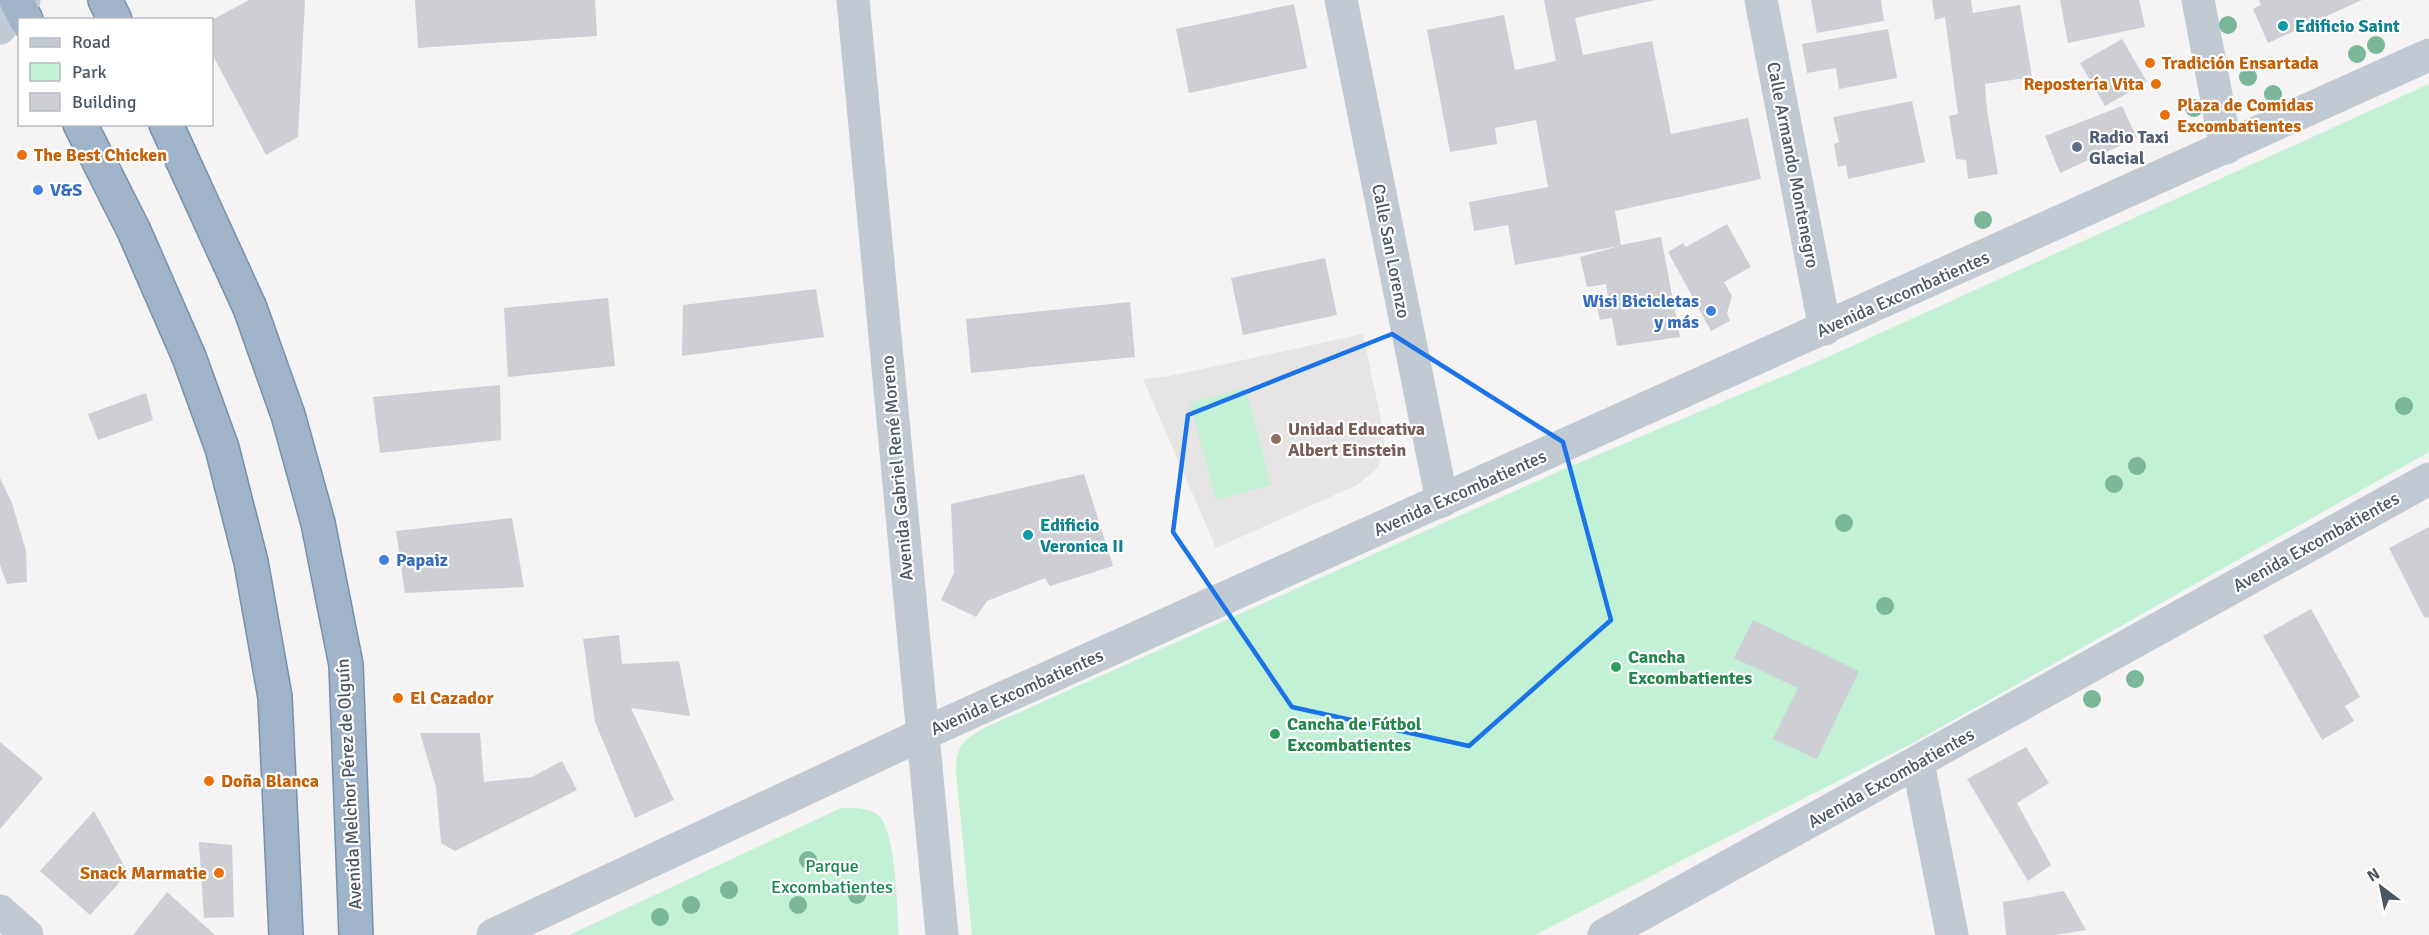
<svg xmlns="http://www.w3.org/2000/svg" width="2429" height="935" font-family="Signika,sans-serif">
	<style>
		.education { fill: #e6e4e5 }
		.green { fill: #c3f1d5 }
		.building { fill: #cdcfd5 }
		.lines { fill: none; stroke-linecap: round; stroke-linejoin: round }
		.trunk-casing { stroke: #7690ad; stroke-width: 36 }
		.minor { stroke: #c1cad2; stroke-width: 33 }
		.tertiary { stroke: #c1cad2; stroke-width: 33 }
		.trunk { stroke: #9fb4c9; stroke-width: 33 }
		.tree { fill: #7bb799 }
		.marked { fill: none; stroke: #1a73e8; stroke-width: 4.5; stroke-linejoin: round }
		.culture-dot { fill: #0f9aa8; stroke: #fff; stroke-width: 2 }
		.food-dot { fill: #e8710a; stroke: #fff; stroke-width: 2 }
		.service-dot { fill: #5c6f8a; stroke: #fff; stroke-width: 2 }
		.shop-dot { fill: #3f7fe0; stroke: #fff; stroke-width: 2 }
		.education-dot { fill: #8d6e63; stroke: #fff; stroke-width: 2 }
		.leisure-dot { fill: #2e9e5b; stroke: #fff; stroke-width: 2 }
		.labels { text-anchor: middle; stroke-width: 4.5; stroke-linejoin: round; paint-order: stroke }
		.culture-label { font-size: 18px; font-weight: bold; fill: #0d838f; stroke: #fff; text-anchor: start }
		.food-label { font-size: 18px; font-weight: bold; fill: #c56008; stroke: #fff; text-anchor: start }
		.service-label { font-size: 18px; font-weight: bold; fill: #4e5e75; stroke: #fff; text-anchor: start }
		.street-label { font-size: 18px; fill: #4a5661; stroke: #fff }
		.shop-label { font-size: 18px; font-weight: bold; fill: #366cbe; stroke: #fff; text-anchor: start }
		.education-label { font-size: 18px; font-weight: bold; fill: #785e54; stroke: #fff; text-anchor: start }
		.leisure-label { font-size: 18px; font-weight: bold; fill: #27864d; stroke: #fff; text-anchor: start }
		.park-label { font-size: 18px; fill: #17864f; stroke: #fff }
	</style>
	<rect width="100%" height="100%" fill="#f5f3f3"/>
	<path class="education" d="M1363,334l20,96 1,18 -6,20 -21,17 -141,63 -73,-169 27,-3z"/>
	<g class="green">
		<path d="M2429,84v368l-516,291 -378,192h-563l-16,-163c0,-26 6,-31 28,-44l578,-258 257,-109z"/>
		<path d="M1245,388l26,97 -55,15 -26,-97z"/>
		<path d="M841,808c13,0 30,-1 39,9 16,19 17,92 19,118h-330z"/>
	</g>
	<g class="building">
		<path d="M249,0h56l-7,137 -32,18 -54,-101v-34z"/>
		<path d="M415,0h180l2,36 -179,12z"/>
		<path d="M1544,0h111l-80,18 8,37 69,-14 19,93 77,-16 13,61 -146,32 6,34 40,-8 19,100 -63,9 -5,-28 -12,2 -5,-21 13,-2 -2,-13 -19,3 -7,-30 39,-11 -104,19 -7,-40 -34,6 -5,-29 79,-15 -12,-67 -41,8 2,16 -47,8 -23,-122 77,-15 11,55 41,-9z"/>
		<path d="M1811,0h70l3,21 -67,12z"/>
		<path d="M1932,0h39l2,13 47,-8 12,72 -47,7 2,26 11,64 -30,5 -2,-19 -10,-1 -7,-43 9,-2 -13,-97 -10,3z"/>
		<path d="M2060,0h79l6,27 -77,16z"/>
		<path d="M2259,0h103l-94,43 -15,-34 8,-4z"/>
		<path d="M1294,4l13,64 -118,25 -13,-64z"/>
		<path d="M1888,29l9,49 -58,11 -3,-21 -29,5 -5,-29z"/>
		<path d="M2122,39l25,43 -42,24 -25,-43z"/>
		<path d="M1912,101l13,61 -77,17 -2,-14 -8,2 -4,-23 5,-2 -6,-25z"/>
		<path d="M2122,106l15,32 -77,35 -15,-37z"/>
		<path d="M1727,224l24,43 -27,15 8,14 -5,17 3,8 -19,10 -43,-79 15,-9 3,4z"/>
		<path d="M1325,258l12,57 -94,20 -12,-57z"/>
		<path d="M816,289l8,48 -142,19 1,-51z"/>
		<path d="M608,298l7,68 -107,11 -4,-69z"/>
		<path d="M1130,302l5,55 -164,16 -5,-54z"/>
		<path d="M500,385l1,55 -121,13 -7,-56z"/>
		<path d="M146,393l7,27 -55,20 -10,-26z"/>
		<path d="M1084,474l29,92 -63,20 -5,-8 -58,23 -11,16 -35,-17 13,-27 -3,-69z"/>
		<path d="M0,478l12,25 14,48 1,31 -20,2 -7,-19z"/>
		<path d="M512,518l12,69 -119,6 -9,-62z"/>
		<path d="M2429,527v91l-5,-1 -35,-69z"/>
		<path d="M2311,609l49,88 -15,9 9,15 -32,19 -59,-104z"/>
		<path d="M1753,620l106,51 -42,88 -44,-20 25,-51 -64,-30z"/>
		<path d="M619,635l3,29 57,-3 11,55 -59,-8 43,92 -39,18 -40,-96 -12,-83z"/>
		<path d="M420,733h60l4,49 48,-5 30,-16 15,29 -122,61 -14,-8 -5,-56z"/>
		<path d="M0,742l43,36 -43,51z"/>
		<path d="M2026,747l23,36 -32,20 34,62 -23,16 -61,-102z"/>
		<path d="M94,811l34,62 -38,42 -50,-44z"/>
		<path d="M199,842l33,3 2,72 -30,1z"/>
		<path d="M2064,891l22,39 -31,5h-49l-3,-33z"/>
		<path d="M167,892l48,43h-82z"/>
	</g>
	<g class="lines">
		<g class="trunk-casing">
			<g id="trunk">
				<path d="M16,0l10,20"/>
				<path d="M105,0l10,20"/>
				<path d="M80,124l54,107 55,126 33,91 29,114 24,135 11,238"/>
				<path d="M166,124l84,184 38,107 30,108 28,142 10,270"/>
			</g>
		</g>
		<g class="minor">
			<path d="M1341,0l101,501"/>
			<path d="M1761,0l64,329"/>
			<path d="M2198,0l28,148"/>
			<path d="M0,28l24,-28"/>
			<path d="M1918,763l34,172"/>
			<path d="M0,911l27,24"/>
			<path d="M493,935l430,-201 1506,-679"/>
			<path d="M1604,935l825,-456"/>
		</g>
		<path class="tertiary" d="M853,0l89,935"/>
		<use href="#trunk" class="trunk"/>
	</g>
	<g class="tree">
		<circle cx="2228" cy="25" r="9"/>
		<circle cx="2376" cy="45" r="9"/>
		<circle cx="2357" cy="54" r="9"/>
		<circle cx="2248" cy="77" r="9"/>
		<circle cx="2273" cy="94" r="9"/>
		<circle cx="2194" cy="108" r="9"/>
		<circle cx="1983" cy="220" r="9"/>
		<circle cx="2404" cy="406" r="9"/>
		<circle cx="2137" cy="466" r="9"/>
		<circle cx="2114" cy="484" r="9"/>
		<circle cx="1844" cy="523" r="9"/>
		<circle cx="1885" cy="606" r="9"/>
		<circle cx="2135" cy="679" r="9"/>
		<circle cx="2092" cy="699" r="9"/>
		<circle cx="808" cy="860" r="9"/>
		<circle cx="729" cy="890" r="9"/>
		<circle cx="857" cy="895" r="9"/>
		<circle cx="691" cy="905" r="9"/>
		<circle cx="798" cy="905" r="9"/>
		<circle cx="660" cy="917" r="9"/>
	</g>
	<path class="marked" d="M1392,334l171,108 48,178 -142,126 -177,-39 -119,-175 15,-117z"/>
	<g class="culture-dot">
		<circle cx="2283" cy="26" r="6"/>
		<circle cx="1028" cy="535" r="6"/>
	</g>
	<g class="food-dot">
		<circle cx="2150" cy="63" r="6"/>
		<circle cx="2156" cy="84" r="6"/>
		<circle cx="2165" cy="115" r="6"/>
		<circle cx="22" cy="155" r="6"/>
		<circle cx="398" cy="698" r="6"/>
		<circle cx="209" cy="781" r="6"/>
		<circle cx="219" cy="873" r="6"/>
	</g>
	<circle class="service-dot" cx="2077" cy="147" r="6"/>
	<g class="shop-dot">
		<circle cx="38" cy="190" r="6"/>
		<circle cx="1711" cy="311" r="6"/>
		<circle cx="384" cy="560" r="6"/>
	</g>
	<circle class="education-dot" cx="1276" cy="439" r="6"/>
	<g class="leisure-dot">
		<circle cx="1616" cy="667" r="6"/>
		<circle cx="1275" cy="734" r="6"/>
	</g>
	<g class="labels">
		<g class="culture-label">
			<text x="2295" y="32">Edificio Saint</text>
			<text x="1040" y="531">Edificio<tspan x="1040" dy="21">Veronica II</tspan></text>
		</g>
		<g class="food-label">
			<text x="2162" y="69">Tradición Ensartada</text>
			<text x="2144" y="90" text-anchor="end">Repostería Vita</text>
			<text x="2177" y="111">Plaza de Comidas<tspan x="2177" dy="21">Excombatientes</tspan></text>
			<text x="34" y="161">The Best Chicken</text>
			<text x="410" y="704">El Cazador</text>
			<text x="221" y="787">Doña Blanca</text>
			<text x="207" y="879" text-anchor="end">Snack Marmatie</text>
		</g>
		<g class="service-label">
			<text x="2089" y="143">Radio Taxi<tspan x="2089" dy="21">Glacial</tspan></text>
		</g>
		<g class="street-label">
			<text transform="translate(1793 165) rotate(79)" y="6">Calle Armando Montenegro</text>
			<text transform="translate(1391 251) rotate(79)" y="6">Calle San Lorenzo</text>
			<text transform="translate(1903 294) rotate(-24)" y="6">Avenida Excombatientes</text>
			<text transform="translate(897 468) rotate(-95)" y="6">Avenida Gabriel René Moreno</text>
			<text transform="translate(1460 493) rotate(-24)" y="6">Avenida Excombatientes</text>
			<text transform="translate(2316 542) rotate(-29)" y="6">Avenida Excombatientes</text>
			<text transform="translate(1017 692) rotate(-24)" y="6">Avenida Excombatientes</text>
			<text transform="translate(1891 778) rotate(-29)" y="6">Avenida Excombatientes</text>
			<text transform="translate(349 784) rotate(-93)" y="6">Avenida Melchor Pérez de Olguín</text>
		</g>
		<g class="shop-label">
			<text x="50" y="196">V&amp;S</text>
			<text x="1699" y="307" text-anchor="end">Wisi Bicicletas<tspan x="1699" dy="21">y más</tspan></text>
			<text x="396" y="566">Papaiz</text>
		</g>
		<g class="education-label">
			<text x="1288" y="435">Unidad Educativa<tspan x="1288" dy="21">Albert Einstein</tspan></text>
		</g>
		<g class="leisure-label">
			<text x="1628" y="663">Cancha<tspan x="1628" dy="21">Excombatientes</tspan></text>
			<text x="1287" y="730">Cancha de Fútbol<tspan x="1287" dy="21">Excombatientes</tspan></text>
		</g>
		<g class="park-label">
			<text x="832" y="872">Parque<tspan x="832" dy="21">Excombatientes</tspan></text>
		</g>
	</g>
	<rect x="18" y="18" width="195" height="108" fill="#ffffff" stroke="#b7bbc0" stroke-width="1.5"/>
	<rect x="30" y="38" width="30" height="9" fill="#c1cad2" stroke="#b7bbc0" stroke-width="1.5"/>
	<text x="72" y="48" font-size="18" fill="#4a5661">Road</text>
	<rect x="30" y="63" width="30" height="18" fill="#c3f1d5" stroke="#b7bbc0" stroke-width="1.5"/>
	<text x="72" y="78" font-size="18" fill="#4a5661">Park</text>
	<rect x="30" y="93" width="30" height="18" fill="#cdcfd5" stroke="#b7bbc0" stroke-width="1.5"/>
	<text x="72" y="108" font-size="18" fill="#4a5661">Building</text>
	<g transform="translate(2381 887) rotate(328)" stroke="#ffffff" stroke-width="4.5" paint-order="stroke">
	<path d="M0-4.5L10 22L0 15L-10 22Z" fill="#4a5661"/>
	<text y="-9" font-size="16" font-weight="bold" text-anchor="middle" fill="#4a5661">N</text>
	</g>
</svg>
